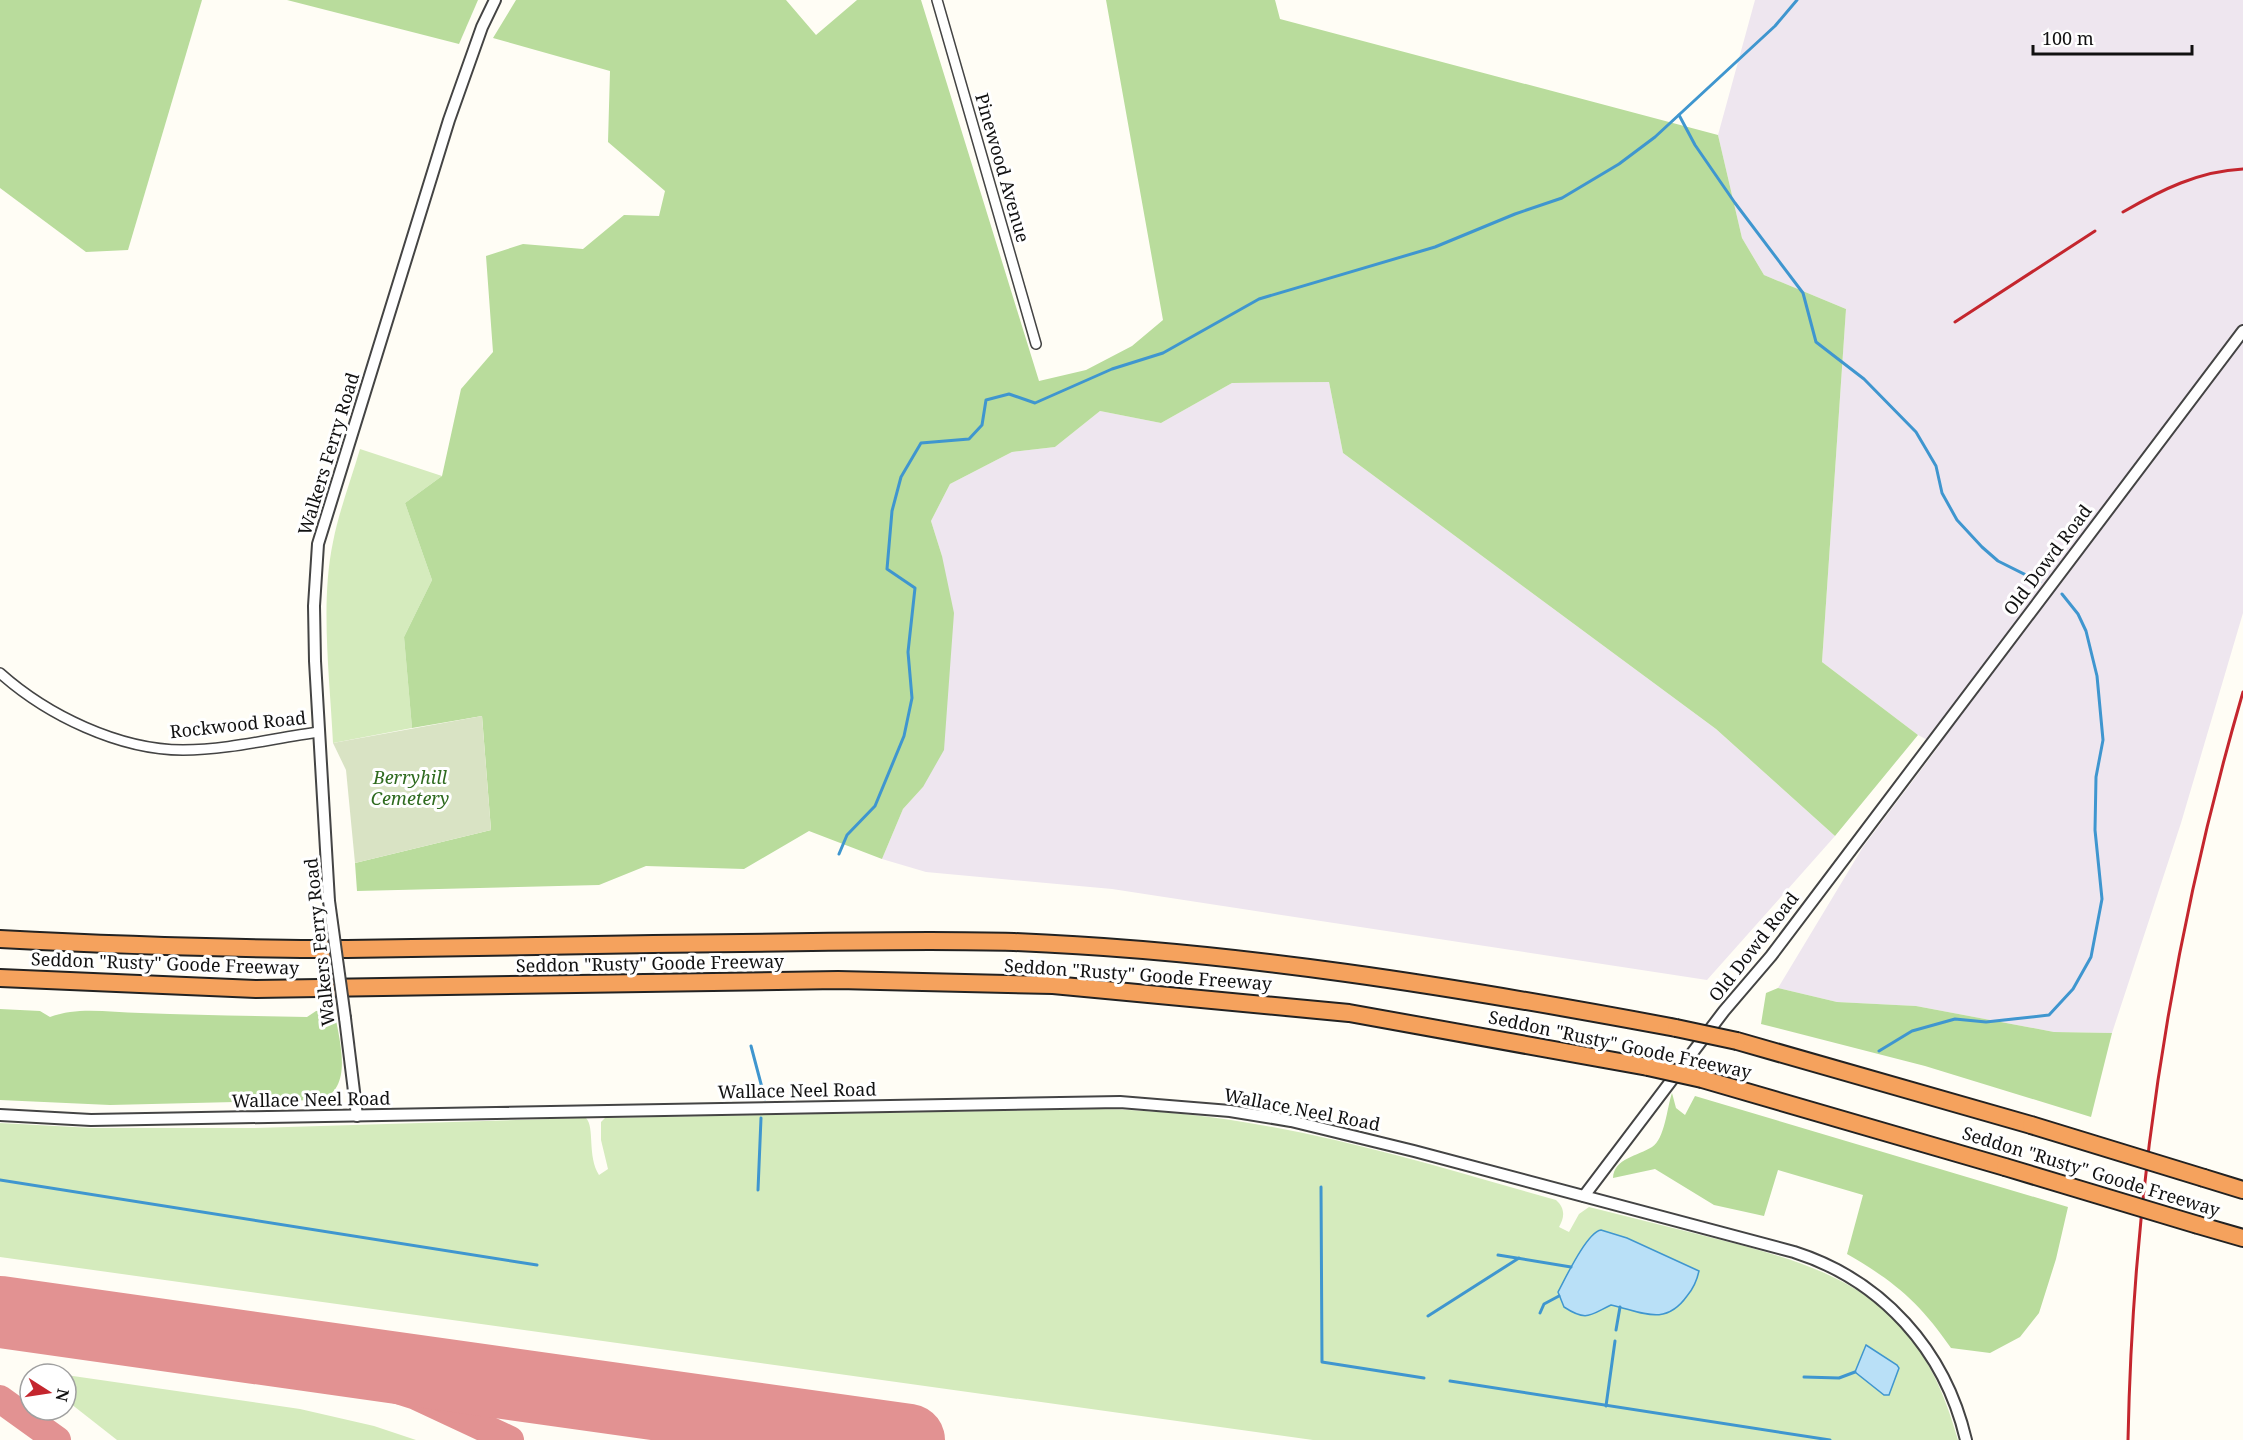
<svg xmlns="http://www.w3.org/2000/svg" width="2243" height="1440" font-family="'Noto Serif',serif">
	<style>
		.industrial { fill: #eee6ef }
		.green { fill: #d5ebbd }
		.forest { fill: #b9dc9c }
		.cemetery { fill: #d9e3c4 }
		.water { fill: #b9e0f7; stroke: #3f96cf; stroke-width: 1.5 }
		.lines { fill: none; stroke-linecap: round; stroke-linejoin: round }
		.stream { stroke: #3f96cf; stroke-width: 3 }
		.taxiway { stroke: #e29292; stroke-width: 28 }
		.runway { stroke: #e29292; stroke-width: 72 }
		.minor-casing { stroke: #444; stroke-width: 12 }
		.tertiary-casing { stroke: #444; stroke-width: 14 }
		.motorway-casing { stroke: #222; stroke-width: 20 }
		.minor { stroke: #fff; stroke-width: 9 }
		.tertiary { stroke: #fff; stroke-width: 10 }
		.motorway { stroke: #f5a25d; stroke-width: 16 }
		.rail { stroke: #c4262e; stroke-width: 3 }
		.tertiary-bridge-casing { stroke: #444; stroke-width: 14; stroke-linecap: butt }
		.motorway-bridge-casing { stroke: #222; stroke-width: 20; stroke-linecap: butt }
		.tertiary-bridge { stroke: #fff; stroke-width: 10 }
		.motorway-bridge { stroke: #f5a25d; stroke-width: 16 }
		.labels { text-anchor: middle; stroke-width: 6; stroke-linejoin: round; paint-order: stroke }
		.street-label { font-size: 18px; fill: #111; stroke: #fff }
		.park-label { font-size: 18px; font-style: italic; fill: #2f6b1f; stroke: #fff }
	</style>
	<rect width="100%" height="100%" fill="#fffdf5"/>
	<g class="industrial">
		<path d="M1755,0h488v613l-62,210 -69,210 -58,-1 -138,-26 -79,-4 -59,-14 85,-141 76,-101 -21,-11 -96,-73 24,-353 -82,-34 -22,-37 -24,-103z"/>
		<path d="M1329,382l14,71 373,276 119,107 -128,144 -595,-91 -186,-17 -44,-13 21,-50 20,-22 19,-231 -11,-35 19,-37 62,-32 43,-5 45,-36 61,12 71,-40z"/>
	</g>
	<g class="green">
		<path d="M360,449l82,27 -37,27 27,77 -28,57 8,91 -79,15c-3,-64 -13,-139 0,-201 6,-31 18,-62 27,-93z"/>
		<path d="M1096,1109c165,2 304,47 460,91 9,8 9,17 3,27l10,5 10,-18 10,-7c44,11 88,22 132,33 128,32 200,65 237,200h-645l-1313,-183v-134l92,5h163l331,-10c9,9 1,38 13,57l9,-6 -7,-29v-18l4,-4z"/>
		<path d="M66,1375l234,34 74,17 42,14h-299l-51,-40z"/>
	</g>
	<g class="forest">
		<path d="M0,0h202l-74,250 -42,2 -86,-64z"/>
		<path d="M287,0h191l-19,44z"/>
		<path d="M516,0h270l30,35 41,-35h64l118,381 47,-11 46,-24 31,-26 -57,-320h169l5,19 438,116 24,103 22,37 82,34 -24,353 96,73 -83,101 -119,-107 -373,-276 -14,-71 -97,1 -71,40 -61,-12 -45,36 -43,5 -62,32 -19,37 11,35 12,57 -10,137 -21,37 -20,22 -21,50 -73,-28 -65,38 -98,-3 -47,19 -242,6 -2,-28 136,-33 -9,-114 -70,12 -8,-91 28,-57 -27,-77 37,-27 19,-87 32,-37 -7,-96 37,-12 60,5 41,-34 35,1 6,-25 -57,-49 2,-71 -117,-33z"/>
		<path d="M1778,988l59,14 79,4 138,26 58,1 -21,84 -166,-51 -164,-42 5,-31z"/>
		<path d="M0,1009l40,2 10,6c31,-11 59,-4 91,-4 55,2 111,3 166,4l9,-6 18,-2c4,27 22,81 -15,91l-209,5 -110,-5z"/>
		<path d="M1672,1093l4,15 9,7 10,-19 373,111 -12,52 -17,54 -19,24 -30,16 -39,-5c-31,-45 -57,-67 -104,-94l16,-59 -85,-25 -14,46 -50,-11 -59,-36 -42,9c1,-20 25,-22 39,-31 13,-8 15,-40 20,-54z"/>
	</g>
	<path class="cemetery" d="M482,716l9,114 -136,33 -9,-93 -13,-27z"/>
	<g class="water">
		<path d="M1601,1230l26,8 72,33c-2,9 -6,18 -12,25 -22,31 -45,16 -76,9 -21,10 -24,17 -47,2l-6,-15c7,-13 29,-60 43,-62z"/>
		<path d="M1866,1345l31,20 2,3 -10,27h-5l-29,-23z"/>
	</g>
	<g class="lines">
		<g class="stream">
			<path d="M1679,115l16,30 40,58 68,90 13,49 48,37 52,53 20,34 6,27 15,27 25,27 16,14 42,21"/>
			<path d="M839,854l8,-19 28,-29 29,-70 8,-38 -4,-46 7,-64 -28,-19 5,-58 9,-34 20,-34 48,-4 13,-14 4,-25 23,-6 26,9 77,-34 51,-16 96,-54 176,-52 80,-33 47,-16 57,-34 36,-27 120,-111 22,-26"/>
			<path d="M751,1046l14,53"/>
			<path d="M1879,1051l33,-20 43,-12 31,3 63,-7 24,-26 18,-32 11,-58 -7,-69 1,-53 7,-37 -6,-64 -11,-45 -8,-17 -16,-20"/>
			<path d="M0,1180l537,85"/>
			<path d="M1321,1187l1,175 102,16"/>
			<path d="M758,1190l3,-72"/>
			<path d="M1498,1255l73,12"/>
			<path d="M1540,1313l4,-9 15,-8"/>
			<path d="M1428,1316l91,-58"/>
			<path d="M1616,1330l4,-23"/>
			<path d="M1804,1377l35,1 16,-6"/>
			<path d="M1450,1381l380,59"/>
			<path d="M1606,1406l9,-65"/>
		</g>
		<g class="taxiway">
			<path d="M271,1350l145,46 94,44"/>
			<path d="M0,1399l57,41"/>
		</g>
		<path class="runway" d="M0,1312l909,128"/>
		<g class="minor-casing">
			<g id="minor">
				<path d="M937,0l99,344"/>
				<path d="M0,673c47,42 119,77 183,77 45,0 91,-12 136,-18"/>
			</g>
		</g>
		<g class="tertiary-casing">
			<g id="tertiary">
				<path d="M329,901l-14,-240 -1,-55 4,-62 131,-424 33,-93 13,-27"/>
				<path d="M345,1018l12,98"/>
				<path d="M0,1115l91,5 1029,-18 110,9 61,10 123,30 380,101c88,28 151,98 172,188"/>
				<path d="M1584,1196l140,-185 47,-55 472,-625"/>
			</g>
		</g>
		<g class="motorway-casing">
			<g id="motorway">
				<path d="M0,939c115,6 231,10 347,10 154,-1 310,-6 465,-7 67,-1 135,-2 202,0 223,9 443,45 662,86"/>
				<path d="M0,978l256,11 582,-9 215,5 296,28 299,54"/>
				<path d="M1737,1041l294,84"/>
				<path d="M1702,1079l303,88"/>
				<path d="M2204,1178l39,12"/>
				<path d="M2198,1225l45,13"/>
			</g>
		</g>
		<use href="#minor" class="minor"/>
		<use href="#tertiary" class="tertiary"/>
		<use href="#motorway" class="motorway"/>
		<g class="rail">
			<path d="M2123,212c38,-22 76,-41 120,-43"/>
			<path d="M1955,322l140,-91"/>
			<path d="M2128,1440c5,-254 44,-504 115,-748"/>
		</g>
		<g class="tertiary-bridge-casing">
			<path id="tertiary-bridge" d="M329,901l16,117"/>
		</g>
		<g class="motorway-bridge-casing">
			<g id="motorway-bridge">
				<path d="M1676,1028l61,13"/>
				<path d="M1648,1067l54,12"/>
				<path d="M2031,1125l173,53"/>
				<path d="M2005,1167l193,58"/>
			</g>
		</g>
		<use href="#tertiary-bridge" class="tertiary-bridge"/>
		<use href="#motorway-bridge" class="motorway-bridge"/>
	</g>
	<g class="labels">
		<g class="street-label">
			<text transform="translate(1002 168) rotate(74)" y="6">Pinewood Avenue</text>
			<text transform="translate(329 454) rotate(-73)" y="6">Walkers Ferry Road</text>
			<text transform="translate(2048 560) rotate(-53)" y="6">Old Dowd Road</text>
			<text transform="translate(238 725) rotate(-6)" y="6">Rockwood Road</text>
			<text transform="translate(320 942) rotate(-96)" y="6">Walkers Ferry Road</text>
			<text transform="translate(1754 947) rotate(-52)" y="6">Old Dowd Road</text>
			<text transform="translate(165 964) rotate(2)" y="6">Seddon "Rusty" Goode Freeway</text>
			<text transform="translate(650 964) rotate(-1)" y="6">Seddon "Rusty" Goode Freeway</text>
			<text transform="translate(1138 975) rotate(4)" y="6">Seddon "Rusty" Goode Freeway</text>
			<text transform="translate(1620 1045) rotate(12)" y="6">Seddon "Rusty" Goode Freeway</text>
			<text transform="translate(797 1091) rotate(-1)" y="6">Wallace Neel Road</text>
			<text transform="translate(311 1100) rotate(-1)" y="6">Wallace Neel Road</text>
			<text transform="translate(1302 1110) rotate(11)" y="6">Wallace Neel Road</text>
			<text transform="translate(2091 1172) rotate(17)" y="6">Seddon "Rusty" Goode Freeway</text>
		</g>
		<g class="park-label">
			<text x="410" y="784">Berryhill<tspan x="410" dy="21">Cemetery</tspan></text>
		</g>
	</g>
	<g transform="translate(48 1392) rotate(102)"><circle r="28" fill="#ffffff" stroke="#a0a0a0" stroke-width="1.5"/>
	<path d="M0-4.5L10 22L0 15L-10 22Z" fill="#c4262e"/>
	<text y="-9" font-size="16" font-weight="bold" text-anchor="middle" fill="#111111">N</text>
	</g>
	<path d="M2033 45v9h159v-9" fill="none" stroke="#111111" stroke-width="3"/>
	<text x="2042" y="45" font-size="18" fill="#111111" stroke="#ffffff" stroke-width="4.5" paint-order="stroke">100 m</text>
</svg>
